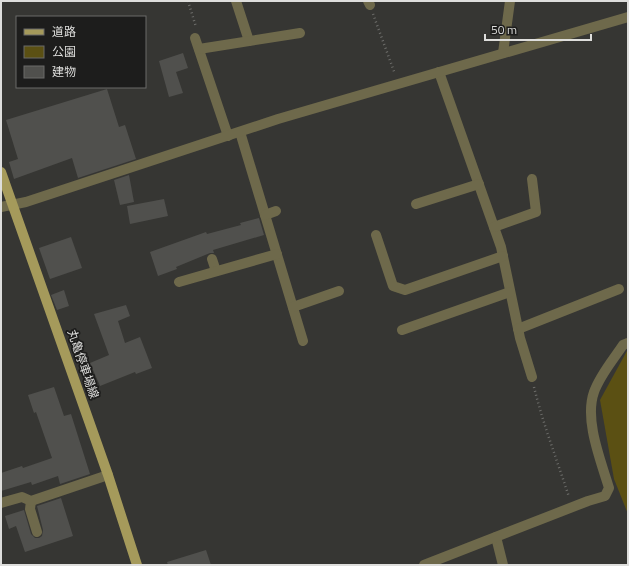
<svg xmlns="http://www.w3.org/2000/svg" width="629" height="566" font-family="'Titillium Web','Noto Sans JP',sans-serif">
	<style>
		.green { fill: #5b5013 }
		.building { fill: #50504d }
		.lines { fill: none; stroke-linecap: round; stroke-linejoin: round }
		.path { stroke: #6d6d6a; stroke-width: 2.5; stroke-dasharray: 1 3; stroke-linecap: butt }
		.minor { stroke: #6e694b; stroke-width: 10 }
		.major { stroke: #a59a5b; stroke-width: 10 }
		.labels { text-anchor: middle; stroke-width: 3.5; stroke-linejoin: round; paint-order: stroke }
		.street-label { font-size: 12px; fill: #dededc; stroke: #1d1d1c }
	</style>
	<rect width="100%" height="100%" fill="#363633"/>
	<path class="green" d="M628,349v165l-14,-35 -14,-79z"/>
	<g class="building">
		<path d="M183,53l5,15 -12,4 7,21 -14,4 -10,-36z"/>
		<path d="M107,89l12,38 6,-2 11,34 -58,19 -6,-20 -58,21 -5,-17 9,-3 -12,-39z"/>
		<path d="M129,175l5,27 -14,3 -6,-25z"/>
		<path d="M164,199l4,17 -38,8 -3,-18z"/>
		<path d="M259,218l5,17 -51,15 1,3h-4l-34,14 1,2 -19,7 -8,-24 56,-20 1,2 34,-9 -1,-2z"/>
		<path d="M71,237l11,31 -32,11 -11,-31z"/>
		<path d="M64,290l5,16 -12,4 -6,-15z"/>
		<path d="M126,305l4,11 -12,5 7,22 15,-6 12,31 -16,6 -1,-2 -35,14 -10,-23 19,-8 -15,-41z"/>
		<path d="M54,387l10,29 7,-2 19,60 -30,10 -2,-8 -26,9 -1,-3 -30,9v-18l21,-7 1,2 29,-10 -16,-46 -2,1 -6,-18z"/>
		<path d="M61,498l12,38 -48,16 -9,-26 -7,3 -4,-13 19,-6 7,24 4,4h4l3,-2 1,-6 -6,-24z"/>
		<path d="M206,550l5,15h-43l-1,-3z"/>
	</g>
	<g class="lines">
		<g class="path">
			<path d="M188,1l8,26"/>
			<path d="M373,14l22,60"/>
			<path d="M534,387c9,37 23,73 35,110"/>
		</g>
		<g class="minor">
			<path d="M236,1l13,40"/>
			<path d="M368,1l2,4"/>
			<path d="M195,38l33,98"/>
			<path d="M199,49l101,-16"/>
			<path d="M503,53l7,-52"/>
			<path d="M439,72l62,175 19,91 12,39"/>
			<path d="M240,132l63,209"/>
			<path d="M416,204l63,-20"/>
			<path d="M1,207l25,-5 252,-83 350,-102"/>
			<path d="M265,215l11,-4"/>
			<path d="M494,227l42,-15 -4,-33"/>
			<path d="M376,235l17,51 12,4 98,-34"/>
			<path d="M212,259l4,12"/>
			<path d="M179,282l98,-28"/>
			<path d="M293,307l46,-16"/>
			<path d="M518,329l101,-40"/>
			<path d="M402,330l108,-38"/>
			<path d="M31,501l-1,8 7,23"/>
			<path d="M1,503l21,-6 9,4 77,-26"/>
			<path d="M496,537l7,28"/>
			<path d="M424,565l164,-64 17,-5 4,-8c-8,-27 -25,-68 -15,-96 6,-17 19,-32 29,-47l5,-2"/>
		</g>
		<path class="major" d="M1,172l107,303 29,90"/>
	</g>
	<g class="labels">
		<g class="street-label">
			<text transform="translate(83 364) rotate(71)" y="4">丸亀停車場線</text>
		</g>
	</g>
	<rect width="629" height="566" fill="none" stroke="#dededc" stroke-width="4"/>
	<rect x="16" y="16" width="130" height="72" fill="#1d1d1c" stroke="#6a6a69"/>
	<rect x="24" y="29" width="20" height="6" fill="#a59a5b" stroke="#6a6a69"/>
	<text x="52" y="36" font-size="12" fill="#dededc">道路</text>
	<rect x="24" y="46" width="20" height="12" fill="#5b5013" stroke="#6a6a69"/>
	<text x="52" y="56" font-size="12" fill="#dededc">公園</text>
	<rect x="24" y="66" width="20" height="12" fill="#50504d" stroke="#6a6a69"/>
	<text x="52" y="76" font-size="12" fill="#dededc">建物</text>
	<path d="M485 34v6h106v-6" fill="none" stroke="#dededc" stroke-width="2"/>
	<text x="491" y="34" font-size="12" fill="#dededc" stroke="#1d1d1c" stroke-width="3" paint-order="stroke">50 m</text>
</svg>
